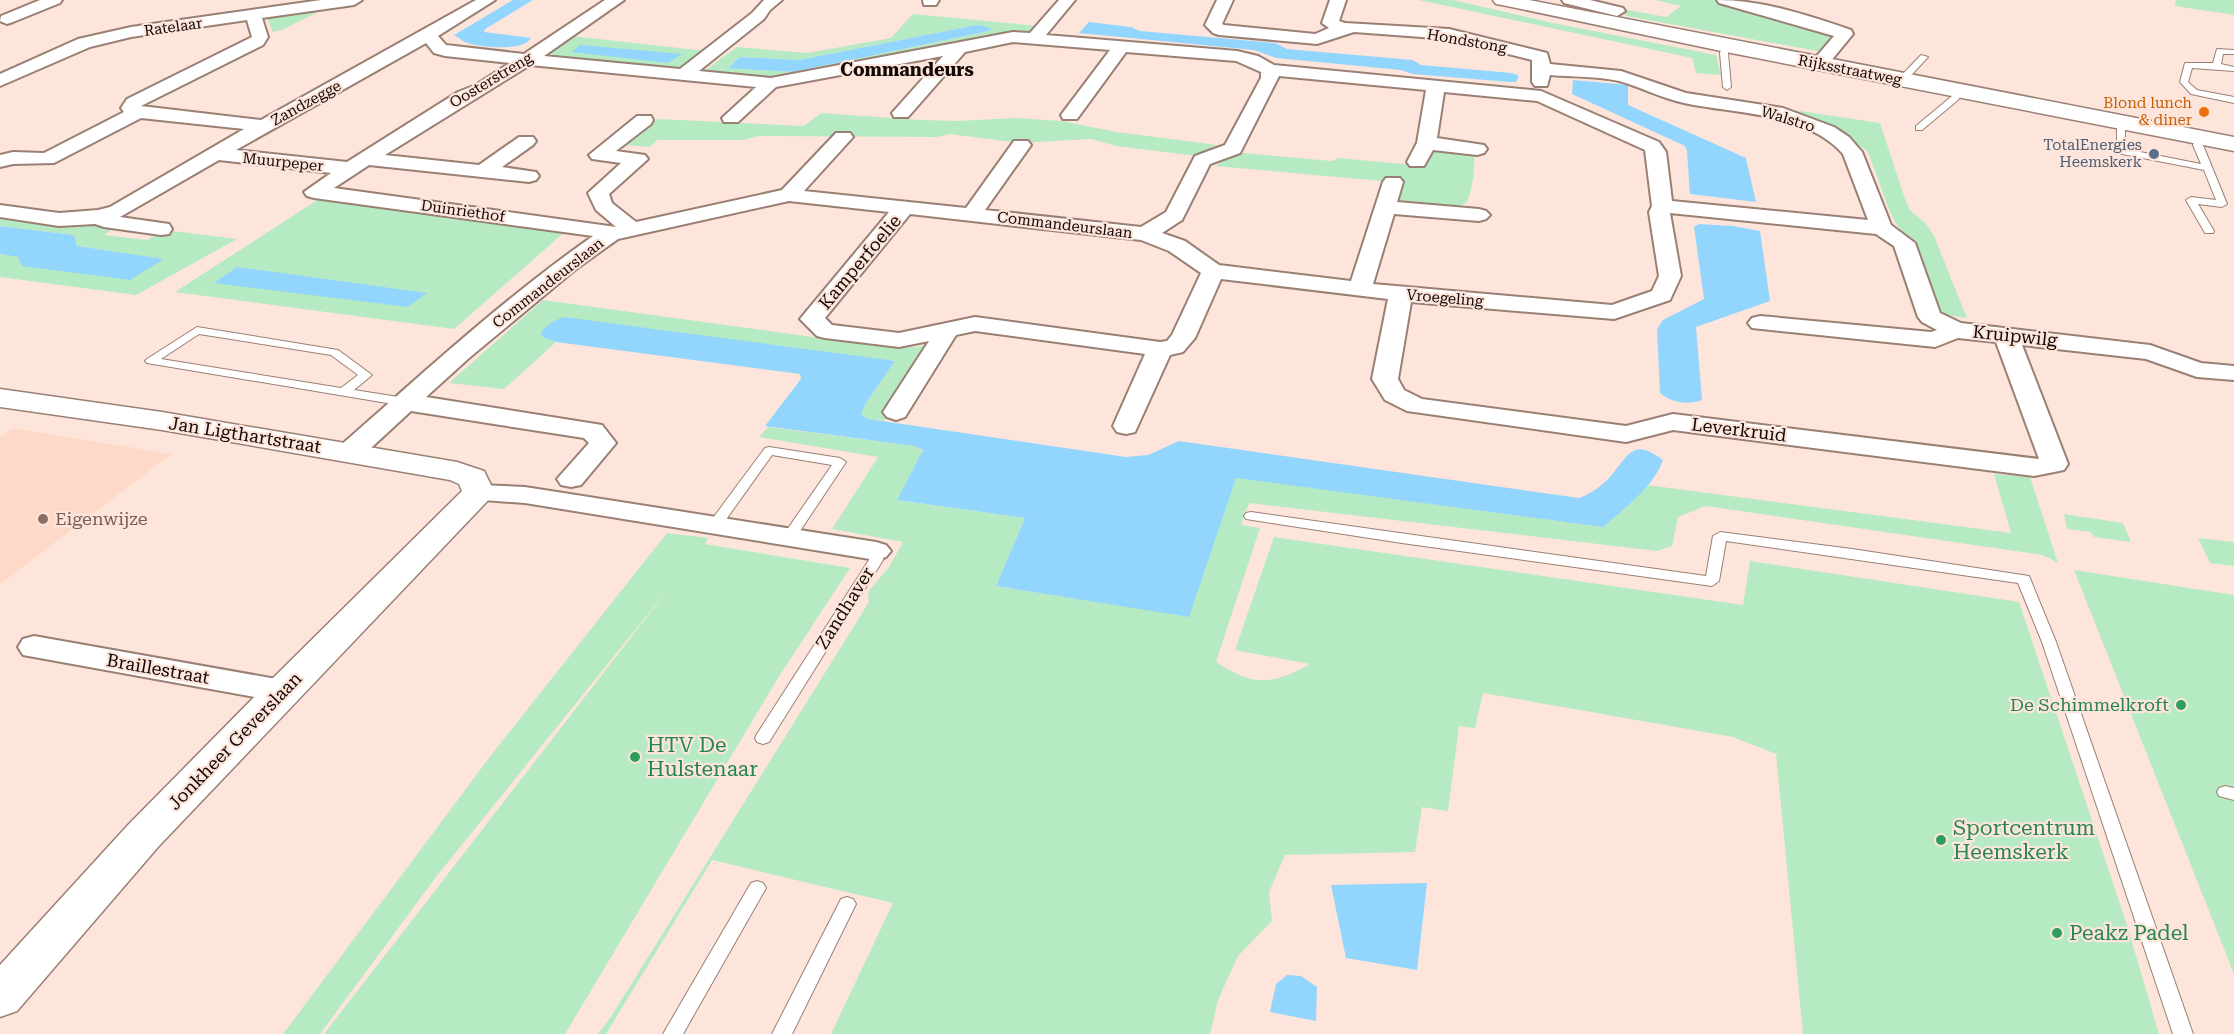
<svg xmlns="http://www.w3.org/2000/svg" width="2234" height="1034" font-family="'Roboto Serif',serif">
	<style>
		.built { fill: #ffd9c8 }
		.green { fill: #b6eac2; fill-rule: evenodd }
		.water { fill: #92d6fd }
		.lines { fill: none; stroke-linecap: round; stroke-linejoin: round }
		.lane-casing { stroke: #9a7f73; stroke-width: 2 }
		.street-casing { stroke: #9a7f73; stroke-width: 4 }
		.secondary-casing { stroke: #9a7f73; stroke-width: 3 }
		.lane { fill: #fff; fill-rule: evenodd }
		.street { fill: #fff; fill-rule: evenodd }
		.secondary { fill: #fff; fill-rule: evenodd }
		.food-dot { fill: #e8710a; stroke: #fee5db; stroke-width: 2 }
		.service-dot { fill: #5c6f8a; stroke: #fee5db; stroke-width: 2 }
		.education-dot { fill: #8d6e63; stroke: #fee5db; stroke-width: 2 }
		.leisure-dot { fill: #2e9e5b; stroke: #fee5db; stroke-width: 2 }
		.labels { text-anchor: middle; stroke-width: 4.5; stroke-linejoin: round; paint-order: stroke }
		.far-street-label { font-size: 15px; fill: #120905; stroke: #fee5db }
		.far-food-label { font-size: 15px; fill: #c56008; stroke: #fee5db; text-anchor: end }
		.far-service-label { font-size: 15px; fill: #4e5e75; stroke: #fee5db; text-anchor: end }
		.far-quarter-label { font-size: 18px; font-weight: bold; fill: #120905; stroke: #fee5db }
		.street-label { font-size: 18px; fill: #120905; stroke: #fee5db }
		.education-label { font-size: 18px; fill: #785e54; stroke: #fee5db; text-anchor: start }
		.leisure-label { font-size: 18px; fill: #27864d; stroke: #fee5db; text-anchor: end }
		.near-leisure-label { font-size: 21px; fill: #27864d; stroke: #fee5db; text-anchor: start }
	</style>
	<rect width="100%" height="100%" fill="#fee5db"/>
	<path class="built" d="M13,428l159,26 -172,130v-147z"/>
	<g class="green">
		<path d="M1419,0h34l100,23 163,32 5,20 -25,-2 -4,-15z"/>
		<path d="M1655,0h65l116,33 -13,19 -197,-36 -4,-7 44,8 15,-11z"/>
		<path d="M2176,0h58v15l-59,-9z"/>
		<path d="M324,9l-40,20 -11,3 -6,-14 6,-2z"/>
		<path d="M913,14l125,12 -6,8 -258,44 -70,-7 33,-24 70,6 84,-15zM977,25l16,5 -199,42 -66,-5 12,-10 59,3z"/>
		<path d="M571,36l135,15 -26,19 -133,-13z"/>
		<path d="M1786,109l94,14 24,73 6,14 16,14 8,12 33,82 -26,-4 -28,-70 -17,-20 -6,-12 -22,-60 -33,-26z"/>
		<path d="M821,113l100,7 37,1 57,-3 46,3 56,11 100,13 -20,11 -81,-10 -25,-7 -72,4 -70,-9 -12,3 -178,-1 -15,4h-86l-9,7 -24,-2 33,-26 146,7z"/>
		<path d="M1434,149l40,4c1,17 -1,33 -7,49l-8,4 -61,-4 -4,-5 -1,-15 -177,-16 7,-6 20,-7 89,8 6,-3 76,7z"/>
		<path d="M322,197l91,12 7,4 147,17 -113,99 -279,-37z"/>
		<path d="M0,215l117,11 -13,9 43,5 18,-10 72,9 -101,56 -136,-18v-23l18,3 144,2 -86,-13 -2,-11 -74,-9z"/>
		<path d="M543,300l350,48 24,-1 12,-3 -45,77 -16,-2 -7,-5 5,-11 29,-42 -351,-23 12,4 -52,47 -55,-6z"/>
		<path d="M768,427l146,19 9,5 -26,49 128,18 -29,68 192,30 48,-139 367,50 44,-42 364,48 -17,-59 36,3 28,86 -15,-8 -337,-49 -28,11 -6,29 -15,5 -408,-48 -8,22 19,3 -44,134c37,24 55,24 94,2l-75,-14 39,-113 469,68 7,-44 269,41 108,323 32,109h-356l-27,-280 -43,-17 -250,-44 -8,35 -16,-2 -11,85 -26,-4 -7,45 -130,3 -16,37 3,29 -34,35 -20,44 -8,34h-379l62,-131 -181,-43 -106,174h-8l14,-19 257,-413 -1,-10 21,-25 14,-25 -71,-13 46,-72 -119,-20z"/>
		<path d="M2064,514l59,9 8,19 -37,-5 -3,-5 -24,-3z"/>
		<path d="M667,533l41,5 -3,6 145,24 -72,110 -213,356h-241l349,-451 -237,294 -116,157h-37l209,-280z"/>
		<path d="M2198,538l36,4v24l-24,-3z"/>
		<path d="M2074,570l160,25v379z"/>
	</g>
	<g class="water">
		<path d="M513,0h20l-48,29 -1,3 47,6c-7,14 -50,9 -64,5 -5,-2 -9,-6 -13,-8z"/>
		<path d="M1089,22l42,5 9,4 135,12 12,6 126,11 8,5 91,8 7,3 -3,6h-6l-97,-8 -12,-4 -125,-12 -22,-8 -175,-17z"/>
		<path d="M977,25l7,1 9,4 -199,42 -66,-4 12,-11 59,3z"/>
		<path d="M580,45l102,9 -14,9 -96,-11z"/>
		<path d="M1573,80l55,5v20l118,53 10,44 -66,-8 -3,-43 -2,-5 -113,-52z"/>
		<path d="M1699,224l34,2 27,5 10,70 -74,26 6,73c-15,5 -30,3 -42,-7l-3,-64 6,-9 41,-21 -10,-72z"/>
		<path d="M0,226l74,9 3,11 87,13 -34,21 -108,-14 -4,-9 -18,-3z"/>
		<path d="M237,267l190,26 -19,14 -194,-24z"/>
		<path d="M564,317l331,44 -29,42 -5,11 7,5 258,38 22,-2 31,-14 400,57c12,-4 27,-15 35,-26 17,-22 22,-32 49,-12 -9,27 -39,48 -60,67l-367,-49 -47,139 -193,-31 29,-68 -128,-18 26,-50 -9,-4 -149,-20 36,-47 -1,-5 -244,-32 -12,-4 -3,-4c4,-9 14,-14 23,-17z"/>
		<path d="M1427,883l-10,87 -71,-12 -15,-73z"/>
		<path d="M1287,975l14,1 16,11 -1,34 -46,-9 6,-28z"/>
	</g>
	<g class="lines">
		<g class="lane-casing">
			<g id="lane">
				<path d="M1723,44l7,2 -2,7 3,34 -4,3 -4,-3 -3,-34z"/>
				<path d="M2217,49l17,1v4h-11l-2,10 13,3v4l-42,-3 -4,14 9,8 37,7v6l-43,-9 -11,-12 5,-19h28z"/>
				<path d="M1921,55l7,2 -23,25h-6v-4z"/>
				<path d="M1957,89l7,2 -6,9 -36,30h-6v-4l36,-30z"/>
				<path d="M2121,119l4,3v27l76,15 -8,-19 3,-10h6l1,10 24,59 -5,3 -24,-3 16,27 -1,2h-8l-19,-33 5,-3 25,3 -12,-30 -87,-17v-31z"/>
				<path d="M197,327l141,23 34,25 -18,15 51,8 6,4 -6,4 -258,-43 -2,-2 2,-2zM199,334l132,21 27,20 -17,13 -180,-29z"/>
				<path d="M769,447l71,11 6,4 -52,78h-10l-2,-3 50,-72 -60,-10 -52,73h-10l-2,-3 2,-3 55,-74z"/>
				<path d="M1251,512l455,64 7,-40 7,-4 132,17 177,27 27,66 137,392h-20l-131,-392 -24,-59 -292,-42 -7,40 -7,5 -310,-43 -156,-24 -2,-3 2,-3z"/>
				<path d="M876,547l7,4v9l-114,182 -6,2 -6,-2 -2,-4 2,-4 112,-174v-9z"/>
				<path d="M2225,786l9,2v12l-15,-4 -2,-4 2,-4z"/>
				<path d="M757,881l6,2 3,5 -83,146h-20l88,-151z"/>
				<path d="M847,897l6,2 3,5 -64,130h-20l69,-135z"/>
			</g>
		</g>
		<g class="street-casing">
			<g id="street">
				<path d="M40,0h22l-2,3 -47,19 -6,2 -7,-3 1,-5z"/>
				<path d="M321,0h41l-8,5 -92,13 6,19 -5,8 -122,61 120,14 215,-120h19l-57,36 8,9 78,9 81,-54h19l-80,56 136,13 72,-56 12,-13h18l-12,10 -6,9 -65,52 72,7 242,-46 17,1 29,-33h16l-29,35 191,16 21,5 16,9 267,26 118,51 7,10 6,49 196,19 -25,-66c-37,-42 -108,-40 -159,-51 -23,-5 -43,-16 -65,-22 -22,-5 -47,-4 -69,-6l-3,11h-12l-3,-4v-22l-83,-21 -95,-7 -37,12 -98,-9 -6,-2 -8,-8 12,-25h16l-11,24 2,1 91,9 14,-6 -7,-5 8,-23h16l-7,21 6,2 104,6 98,24 3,11 71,7 65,22 97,15 51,19 15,10 13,15 29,73 24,18 25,70 21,10 189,22 51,18 33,3v14l-37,-3 -51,-18 -124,-14 46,119 -4,6 -30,6 -361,-46 -47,12 -219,-31 -22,-11 -13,-21 16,-80 -167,-20 -26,59 -12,14 -13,3 -35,77 -9,2 -9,-2 -4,-6 32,-72 -170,-23 -19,4 -51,82 -9,3 -9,-3 -4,-5 46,-71 -30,6 -74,-9 -8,-2 -17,-17 89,-107 -100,-11 -171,38 -42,30 -107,89 -43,39 176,28 14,18 -35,42 -10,2 -10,-2 -4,-6 32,-36 -5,-5 -173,-27 -51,47 -10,2 -10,-2 -3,-6 3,-6c82,-72 163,-147 253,-210l-279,-38 -7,-2 -3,-4 27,-19 -112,-13 -99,57 49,7 3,5 -3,5 -8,1 -57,-8 -9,-3 -36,2 -59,-9v-12l59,8 39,-3 12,-3 134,-78 -103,-11 -87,45 -41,1 -13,3v-12l13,-3 31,1 80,-41 -3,-4 6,-9 125,-62 -5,-17 -116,17 -41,10 -90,39v-12l78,-35 53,-12zM1013,42l97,8 -49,65 2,4h14l49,-67 110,9 25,11v6l-36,67 -30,11 -29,56 -25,15 -156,-17 46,-65 -3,-4h-14l-48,67 -162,-17 49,-54 -3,-4h-14l-54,57 -146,32 -24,-19 -3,-9 39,-35 -3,-4 -29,-4 35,-27 2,-4 -2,-4h-14l-48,39 3,4 29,4 -33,30 8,17 20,17 -282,-39 35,-23 160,17 7,-2 3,-4 -3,-4 -34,-5 31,-22 3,-4 -3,-4h-14l-40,28 -94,-10 145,-90 226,22 -34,31 2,4h14l38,-35 167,-31 -51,57 2,4h14l57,-65zM426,43l8,10 11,3 65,7 -34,22 -18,7 -111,70 -111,-12zM1279,76l147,14 -9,53 -10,19 3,4h14l9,-16 44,5 7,-2 3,-4 -3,-4 -47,-7 7,-46 93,9 108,49 7,56 -3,6 10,64 -7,15 -40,14 -239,-21 21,-70 85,7 7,-2 4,-4 -4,-4 -7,-2 -82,-7 6,-20 -3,-4h-14l-3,4 -32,99 -132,-16 -34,-24 -23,-8 20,-13 28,-56 30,-11zM1670,213l206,21 18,12 24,71 4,5 15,8 -6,2 -171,-16 -8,2 -4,5 4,5 183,19 23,-9 38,4 43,117 -366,-45 -47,12 -204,-27 -18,-9 -6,-11 13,-77 203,17 56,-19 11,-24zM910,214l231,26 28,11 32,22 -29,62 -5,6 -7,1 -185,-25 -76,16 -67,-8 -7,-7z"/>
				<path d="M923,0h16l-3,5h-12z"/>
				<path d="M1562,0h28l33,8 2,3 -8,5 -53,-13z"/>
				<path d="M1717,0c45,0 91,15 134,30l2,4 -28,34h-12l-3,-4 24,-28 -115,-33z"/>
				<path d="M479,485l46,2 351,55 10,3 5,6 -5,6 -10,3 -351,-57 -56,-4 -4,-6 4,-6z"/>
				<path d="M34,636l248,44 12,3 4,8 -4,8 -12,3 -259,-47 -5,-8 5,-8z"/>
			</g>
		</g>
		<g class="secondary-casing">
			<g id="secondary">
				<path d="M1493,0h36l705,137v14l-508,-99 -224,-47 -6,-1z"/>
				<path d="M0,389l162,23 295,50 27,9 11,22 -337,354 -141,164 -17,6v-52l128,-140 141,-143 193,-191 -3,-7 -9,-4 -288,-50 -162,-23z"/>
			</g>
		</g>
		<use href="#lane" class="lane"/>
		<use href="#street" class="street"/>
		<use href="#secondary" class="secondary"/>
	</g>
	<circle class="food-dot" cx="2204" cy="112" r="6"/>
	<circle class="service-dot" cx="2154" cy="154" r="6"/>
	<circle class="education-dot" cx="43" cy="519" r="6"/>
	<g class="leisure-dot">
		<circle cx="2181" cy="705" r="6"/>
		<circle cx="635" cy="757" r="6"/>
		<circle cx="1941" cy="840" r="6"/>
		<circle cx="2057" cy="933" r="6"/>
	</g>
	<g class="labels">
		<g class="far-street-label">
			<text transform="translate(173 27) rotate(-8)" y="5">Ratelaar</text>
			<text transform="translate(1467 41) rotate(10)" y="5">Hondstong</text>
			<text transform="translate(1850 70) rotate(11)" y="5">Rijksstraatweg</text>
			<text transform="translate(491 80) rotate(-31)" y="5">Oosterstreng</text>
			<text transform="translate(306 103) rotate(-29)" y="5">Zandzegge</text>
			<text transform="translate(1788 119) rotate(17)" y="5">Walstro</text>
			<text transform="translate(283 162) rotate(6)" y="5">Muurpeper</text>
			<text transform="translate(463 211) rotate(8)" y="5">Duinriethof</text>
			<text transform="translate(1065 225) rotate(7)" y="5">Commandeurslaan</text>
			<text transform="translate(548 283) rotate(-38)" y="5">Commandeurslaan</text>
			<text transform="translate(1445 298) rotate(5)" y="5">Vroegeling</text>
		</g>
		<g class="far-food-label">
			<text x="2192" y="108">Blond lunch<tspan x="2192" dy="17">&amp; diner</tspan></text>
		</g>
		<g class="far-service-label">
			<text x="2142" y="150">TotalEnergies<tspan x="2142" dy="17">Heemskerk</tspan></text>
		</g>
		<g class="far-quarter-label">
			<text x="907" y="76">Commandeurs</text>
		</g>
		<g class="street-label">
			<text transform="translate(860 262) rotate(-50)" y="6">Kamperfoelie</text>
			<text transform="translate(2015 336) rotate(6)" y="6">Kruipwilg</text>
			<text transform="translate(1739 430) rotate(7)" y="6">Leverkruid</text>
			<text transform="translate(245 435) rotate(9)" y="6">Jan Ligthartstraat</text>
			<text transform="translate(845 608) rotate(-58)" y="6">Zandhaver</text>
			<text transform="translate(158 669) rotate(10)" y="6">Braillestraat</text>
			<text transform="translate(235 741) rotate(-46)" y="6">Jonkheer Geverslaan</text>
		</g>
		<g class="education-label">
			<text x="55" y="525">Eigenwijze</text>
		</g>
		<g class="leisure-label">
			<text x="2169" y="711">De Schimmelkroft</text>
		</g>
		<g class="near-leisure-label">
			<text x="647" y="752">HTV De<tspan x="647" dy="24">Hulstenaar</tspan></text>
			<text x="1953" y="835">Sportcentrum<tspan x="1953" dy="24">Heemskerk</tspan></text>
			<text x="2069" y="940">Peakz Padel</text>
		</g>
	</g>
</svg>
